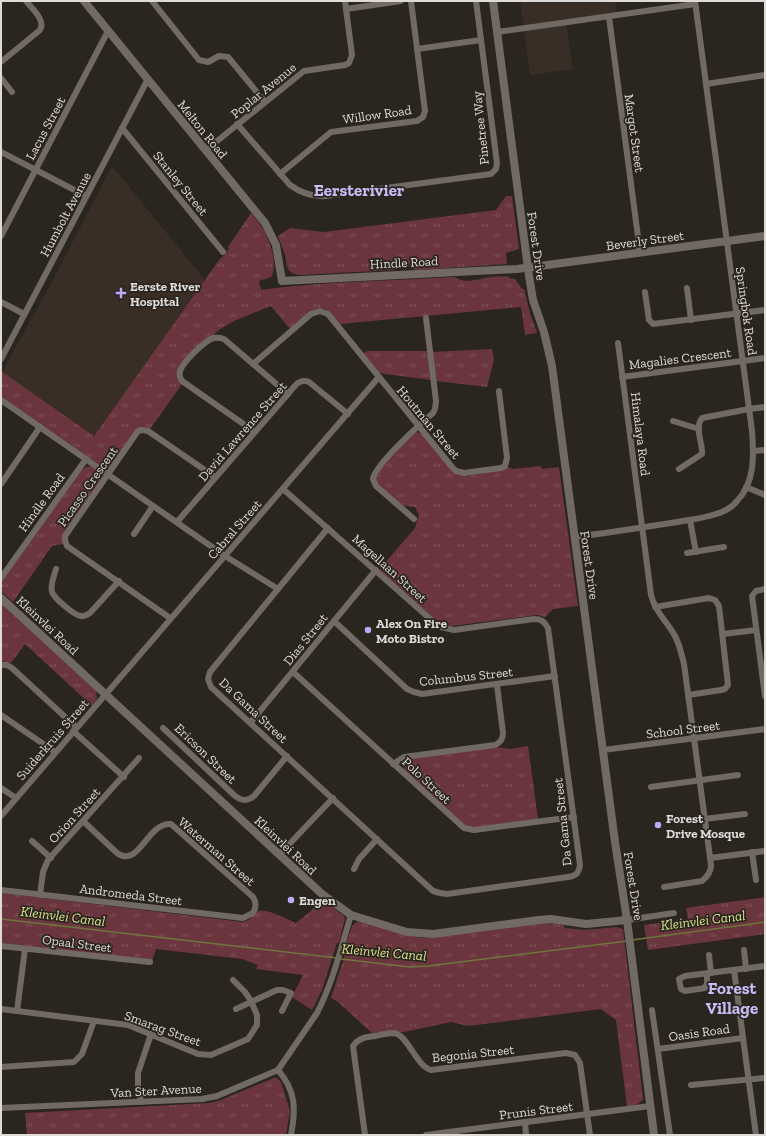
<svg xmlns="http://www.w3.org/2000/svg" width="766" height="1136" font-family="'Zilla Slab',serif">
	<style>
		.built { fill: #382e25 }
		.grass { fill: url(#grass-tufts) }
		.lines { fill: none; stroke-linecap: round; stroke-linejoin: round }
		.stream { stroke: #6e763b; stroke-width: 1.5 }
		.street { stroke: #716a64; stroke-width: 6 }
		.secondary { stroke: #716a64; stroke-width: 8 }
		.poi-dot { fill: #bbaaf6; stroke: #2b2520; stroke-width: 1.5 }
		.labels { text-anchor: middle; stroke-width: 3.5; stroke-linejoin: round; paint-order: stroke }
		.street-label { font-size: 13px; fill: #dedad7; stroke: #2b2520 }
		.poi-label { font-size: 13px; font-weight: bold; fill: #dedad7; stroke: #2b2520; text-anchor: start }
		.water-label { font-size: 14px; font-style: italic; fill: #d7e48b; stroke: #2b2520 }
		.district-label { font-size: 17px; font-weight: bold; fill: #c7bbf4; stroke: #2b2520 }
	</style>
	<defs>
		<pattern id="grass-tufts" width="24" height="20" patternUnits="userSpaceOnUse"><rect width="24" height="20" fill="#6a353d"/><path d="M3 7l-1-3M5 7V3M7 7l1-3M15 17l-1-3M17 17v-4M19 17l1-3" fill="none" stroke="#7f5258"/></pattern>
	</defs>
	<rect width="100%" height="100%" fill="#2b2520"/>
	<g class="built">
		<path d="M520,1h95l2,14 -51,8 7,46 -43,6z"/>
		<path d="M112,166l93,114 -111,156 -92,-64 51,-92z"/>
	</g>
	<g class="grass">
		<path d="M506,196h6l7,53 -13,4 1,11 -91,6 -6,-3 -4,-6h-4l-3,7 -5,2 -96,5c-12,-2 -11,-10 -13,-20 -2,-6 -5,-13 -7,-19l12,-8 34,4 172,-22z"/>
		<path d="M251,213c3,4 7,8 10,13 8,12 18,38 10,51l-12,4 2,9c64,-9 129,-9 194,-13 10,8 25,1 37,0 5,-1 11,0 16,-1l1,2 6,1 7,10h2l6,24 7,20 -12,2 -4,-28 -181,17c-4,-4 -8,-11 -13,-14 -13,-8 -28,12 -37,19l-19,-23 -35,14 -16,9 -41,39 3,16 -32,45 -7,-1 -35,40h-4l-103,-71v-26l93,65 125,-176 6,-5 4,-7 -1,-1z"/>
		<path d="M492,349l2,11 -7,27 -51,-6 -4,-29z"/>
		<path d="M368,351h59l4,29 -53,-7 -15,-20z"/>
		<path d="M417,432l5,2 31,38 4,2 11,2 34,-6 6,-3 5,2 28,-3v3l18,-2 19,139 -25,3 -8,8 -7,-2 -87,11 -11,-3 -62,-52 37,-43 4,-13 -4,-8 -12,-1 -25,-20 -3,-8 2,-4 35,-40z"/>
		<path d="M91,466l12,8 -1,4 -38,54 -1,12 -11,2 -39,56 -12,-11v-8l80,-113 5,-3z"/>
		<path d="M1,603l95,87 1,9 -5,7 -67,-62 -14,19 -10,-2z"/>
		<path d="M528,746l10,73 -66,9 -6,-1 -61,-56c-2,-5 -1,-9 3,-12l88,-12 14,2z"/>
		<path d="M1,893l242,29c10,-2 9,-8 16,-11 6,-3 30,9 37,12l16,-13v-1l9,-7h4l18,13 2,3 -6,25h-2l-15,47 -10,20 -20,-13 11,-22 -47,-6 2,-4 -16,-6 -86,-10 -4,12 -151,-18z"/>
		<path d="M765,897v37l-117,16 -4,-25 44,-6 -2,-11z"/>
		<path d="M358,921l47,14 18,3 119,-15 19,1 2,1 2,3 19,2 33,-3 6,2 20,170c-4,6 -9,6 -16,7l-11,-86 -15,-11 -133,17 -17,-4 -47,10 -31,2 -35,-32 -7,-4 16,-50 -2,-1 7,-21z"/>
		<path d="M276,1077l5,5 9,29 -4,24h-259l-2,-22 184,-10 12,-3z"/>
	</g>
	<g class="lines">
		<g class="stream">
			<path d="M1,919l336,39"/>
			<path d="M632,940l133,-18"/>
			<path d="M341,959l69,8 18,-1 199,-25"/>
		</g>
		<g class="street">
			<path d="M152,1l47,59 9,2 11,-6 9,1 37,45"/>
			<path d="M346,9l55,-8"/>
			<path d="M609,17l31,235"/>
			<path d="M497,32l198,-28"/>
			<path d="M417,49l64,-9"/>
			<path d="M1,62l39,-32c6,-10 -8,-21 -14,-29"/>
			<path d="M1,78l11,14"/>
			<path d="M706,84l59,-9"/>
			<path d="M237,124l53,61c11,8 23,12 36,11l165,-22 5,-5 1,-6 -21,-162"/>
			<path d="M122,128l101,124"/>
			<path d="M206,150l98,-79 41,-6 4,-2 3,-8 -7,-54"/>
			<path d="M1,152l85,44"/>
			<path d="M280,174l51,-42 86,-11 6,-4 2,-6 -14,-110"/>
			<path d="M1,236l107,-205"/>
			<path d="M687,288l4,32"/>
			<path d="M645,292l4,28 4,4 112,-14"/>
			<path d="M1,302l23,12"/>
			<path d="M618,343l33,252c4,15 13,24 21,36 7,10 9,21 12,33l27,201c0,6 -4,12 -9,16l-38,6"/>
			<path d="M1,359l147,-280"/>
			<path d="M253,364l58,-50 9,-3 8,3 124,153 4,4 8,2 37,-5 4,-2 2,-8 -8,-67"/>
			<path d="M622,377l143,-19"/>
			<path d="M1,400l224,156 53,33"/>
			<path d="M673,421l26,8"/>
			<path d="M255,432l-73,-51c-2,-3 -3,-6 -2,-10 3,-9 25,-31 34,-33 4,-1 7,0 10,1l64,55"/>
			<path d="M754,451l11,-1"/>
			<path d="M679,469l23,-15c1,-11 -8,-26 0,-36l47,-9 16,-2"/>
			<path d="M1,484l39,-57"/>
			<path d="M746,487l19,8"/>
			<path d="M283,489c51,45 102,90 153,135l5,3 13,3 80,-11c7,0 10,2 14,9l32,237c-1,8 -4,11 -12,12l-121,17 -7,-1 -7,-2 -222,-204 -3,-8 2,-7 118,-144"/>
			<path d="M414,519l-38,-33 -3,-7c2,-14 47,-55 60,-66l2,-4 1,-8 -10,-83"/>
			<path d="M690,520l6,32"/>
			<path d="M177,522l111,-128c6,-7 11,-16 21,-12l39,32"/>
			<path d="M134,534l19,-28"/>
			<path d="M574,537c33,-4 65,-9 97,-14 15,-3 31,-4 45,-9 8,-2 16,-7 21,-13 18,-18 17,-46 15,-70l-57,-430"/>
			<path d="M687,553l37,-6"/>
			<path d="M56,569c-2,7 -6,16 -4,23 2,6 23,24 29,24 4,1 6,-1 9,-3l29,-32"/>
			<path d="M1,578l85,-119"/>
			<path d="M765,589l-9,2 -4,5 13,100"/>
			<path d="M655,607l54,-9 6,2 4,6 9,79 -3,4 -4,1 -33,5"/>
			<path d="M170,618l-103,-72 -2,-6v-4l73,-105 4,-1 6,1 67,46"/>
			<path d="M334,621l73,68 7,3 8,2 133,-18"/>
			<path d="M723,634l33,-4"/>
			<path d="M1,665h6l5,3 64,59"/>
			<path d="M293,672l171,156 10,2 100,-13"/>
			<path d="M1,715l54,37"/>
			<path d="M251,722l125,-152"/>
			<path d="M163,728l71,67c7,6 13,7 20,1l33,-40"/>
			<path d="M73,731l51,46"/>
			<path d="M603,750l162,-21"/>
			<path d="M393,764l11,-7 91,-12c5,-2 8,-6 8,-12l-6,-48"/>
			<path d="M651,787l87,-12"/>
			<path d="M1,788l15,10"/>
			<path d="M1,816l377,-438"/>
			<path d="M688,821l57,-7"/>
			<path d="M32,841l19,17"/>
			<path d="M752,852l4,28"/>
			<path d="M279,855l54,-57"/>
			<path d="M710,858l55,-7"/>
			<path d="M354,869l5,-10 18,-20"/>
			<path d="M1,890l242,28 10,-5c3,-5 4,-10 0,-16l-82,-73c-24,-2 -32,45 -54,29l-34,-32"/>
			<path d="M40,895l3,-23 5,-12 91,-102"/>
			<path d="M627,920l47,-7"/>
			<path d="M1,946l149,16"/>
			<path d="M744,950l2,19"/>
			<path d="M709,955l2,18"/>
			<path d="M734,970l22,165"/>
			<path d="M707,974v9l-2,5 -20,3 -4,-2 -2,-10 6,-3 80,-10"/>
			<path d="M1,1009l127,16 70,29 13,1 37,-16 9,-14v-10l-6,-14 -6,-9 -12,-12"/>
			<path d="M236,1009l41,-19h6l8,3 -9,18"/>
			<path d="M652,1010l18,125"/>
			<path d="M17,1011l8,-62"/>
			<path d="M658,1049l85,-11"/>
			<path d="M1,1067l73,-5 8,-8 12,-33"/>
			<path d="M278,1070c18,21 18,39 13,65"/>
			<path d="M691,1085l74,-7"/>
			<path d="M141,1102l-3,-16v-13l13,-39"/>
			<path d="M1,1108l201,-9 15,-3 61,-26 39,-57c16,-31 24,-65 34,-98"/>
			<path d="M525,1122l1,13"/>
			<path d="M365,1135l-12,-89c6,-8 12,-9 22,-10 5,-1 13,-3 19,-3 14,2 22,33 37,37l135,-17 9,2 5,8 10,72"/>
			<path d="M426,1135l224,-29"/>
		</g>
		<g class="secondary">
			<path d="M84,1l181,222 11,22 6,36 235,-12 248,-33"/>
			<path d="M493,1l36,275 4,24 11,32 8,34 63,476 12,78 27,215"/>
			<path d="M1,598l321,296 29,21 56,17 26,2 106,-14 12,-1 35,5 41,-4"/>
		</g>
	</g>
	<g class="poi-dot">
		<path d="M119 287h4v4h4v4h-4v4h-4v-4h-4v-4h4z"/>
		<circle cx="368" cy="630" r="4"/>
		<circle cx="658" cy="825" r="4"/>
		<circle cx="291" cy="900" r="4"/>
	</g>
	<g class="labels">
		<g class="street-label">
			<text transform="translate(263 90) rotate(-39)" y="5">Poplar Avenue</text>
			<text transform="translate(377 114) rotate(-8)" y="5">Willow Road</text>
			<text transform="translate(45 128) rotate(-62)" y="5">Lacus Street</text>
			<text transform="translate(480 128) rotate(-96)" y="5">Pinetree Way</text>
			<text transform="translate(203 129) rotate(51)" y="5">Melton Road</text>
			<text transform="translate(635 133) rotate(82)" y="5">Margot Street</text>
			<text transform="translate(181 183) rotate(51)" y="5">Stanley Street</text>
			<text transform="translate(65 214) rotate(-62)" y="5">Humbolt Avenue</text>
			<text transform="translate(645 240) rotate(-8)" y="5">Beverly Street</text>
			<text transform="translate(537 246) rotate(82)" y="5">Forest Drive</text>
			<text transform="translate(404 262) rotate(-3)" y="5">Hindle Road</text>
			<text transform="translate(747 311) rotate(82)" y="5">Springbok Road</text>
			<text transform="translate(680 358) rotate(-7)" y="5">Magalies Crescent</text>
			<text transform="translate(429 422) rotate(50)" y="5">Houtman Street</text>
			<text transform="translate(242 431) rotate(-49)" y="5">David Lawrence Street</text>
			<text transform="translate(641 434) rotate(83)" y="5">Himalaya Road</text>
			<text transform="translate(87 486) rotate(-55)" y="5">Picasso Crescent</text>
			<text transform="translate(41 502) rotate(-54)" y="5">Hindle Road</text>
			<text transform="translate(234 529) rotate(-49)" y="5">Cabral Street</text>
			<text transform="translate(590 565) rotate(82)" y="5">Forest Drive</text>
			<text transform="translate(390 568) rotate(42)" y="5">Magellaan Street</text>
			<text transform="translate(48 625) rotate(43)" y="5">Kleinvlei Road</text>
			<text transform="translate(305 639) rotate(-51)" y="5">Dias Street</text>
			<text transform="translate(466 676) rotate(-6)" y="5">Columbus Street</text>
			<text transform="translate(254 710) rotate(43)" y="5">Da Gama Street</text>
			<text transform="translate(683 729) rotate(-7)" y="5">School Street</text>
			<text transform="translate(52 739) rotate(-49)" y="5">Suiderkruis Street</text>
			<text transform="translate(206 753) rotate(44)" y="5">Ericson Street</text>
			<text transform="translate(427 780) rotate(43)" y="5">Polo Street</text>
			<text transform="translate(74 815) rotate(-48)" y="5">Orion Street</text>
			<text transform="translate(562 822) rotate(-96)" y="5">Da Gama Street</text>
			<text transform="translate(286 845) rotate(43)" y="5">Kleinvlei Road</text>
			<text transform="translate(217 851) rotate(41)" y="5">Waterman Street</text>
			<text transform="translate(634 886) rotate(81)" y="5">Forest Drive</text>
			<text transform="translate(131 894) rotate(7)" y="5">Andromeda Street</text>
			<text transform="translate(77 943) rotate(7)" y="5">Opaal Street</text>
			<text transform="translate(163 1028) rotate(20)" y="5">Smarag Street</text>
			<text transform="translate(699 1032) rotate(-8)" y="5">Oasis Road</text>
			<text transform="translate(473 1053) rotate(-6)" y="5">Begonia Street</text>
			<text transform="translate(156 1090) rotate(-3)" y="5">Van Ster Avenue</text>
			<text transform="translate(536 1110) rotate(-7)" y="5">Prunis Street</text>
		</g>
		<g class="poi-label">
			<text x="130" y="291">Eerste River<tspan x="130" dy="15">Hospital</tspan></text>
			<text x="376" y="628">Alex On Fire<tspan x="376" dy="15">Moto Bistro</tspan></text>
			<text x="666" y="823">Forest<tspan x="666" dy="15">Drive Mosque</tspan></text>
			<text x="299" y="905">Engen</text>
		</g>
		<g class="water-label">
			<text transform="translate(63 916) rotate(7)" y="5">Kleinvlei Canal</text>
			<text transform="translate(703 920) rotate(-7)" y="5">Kleinvlei Canal</text>
			<text transform="translate(384 952) rotate(5)" y="5">Kleinvlei Canal</text>
		</g>
		<g class="district-label">
			<text x="359" y="196">Eersterivier</text>
			<text x="732" y="994">Forest<tspan x="732" dy="20">Village</tspan></text>
		</g>
	</g>
	<rect width="766" height="1136" fill="none" stroke="#dedad7" stroke-width="4"/>
</svg>
